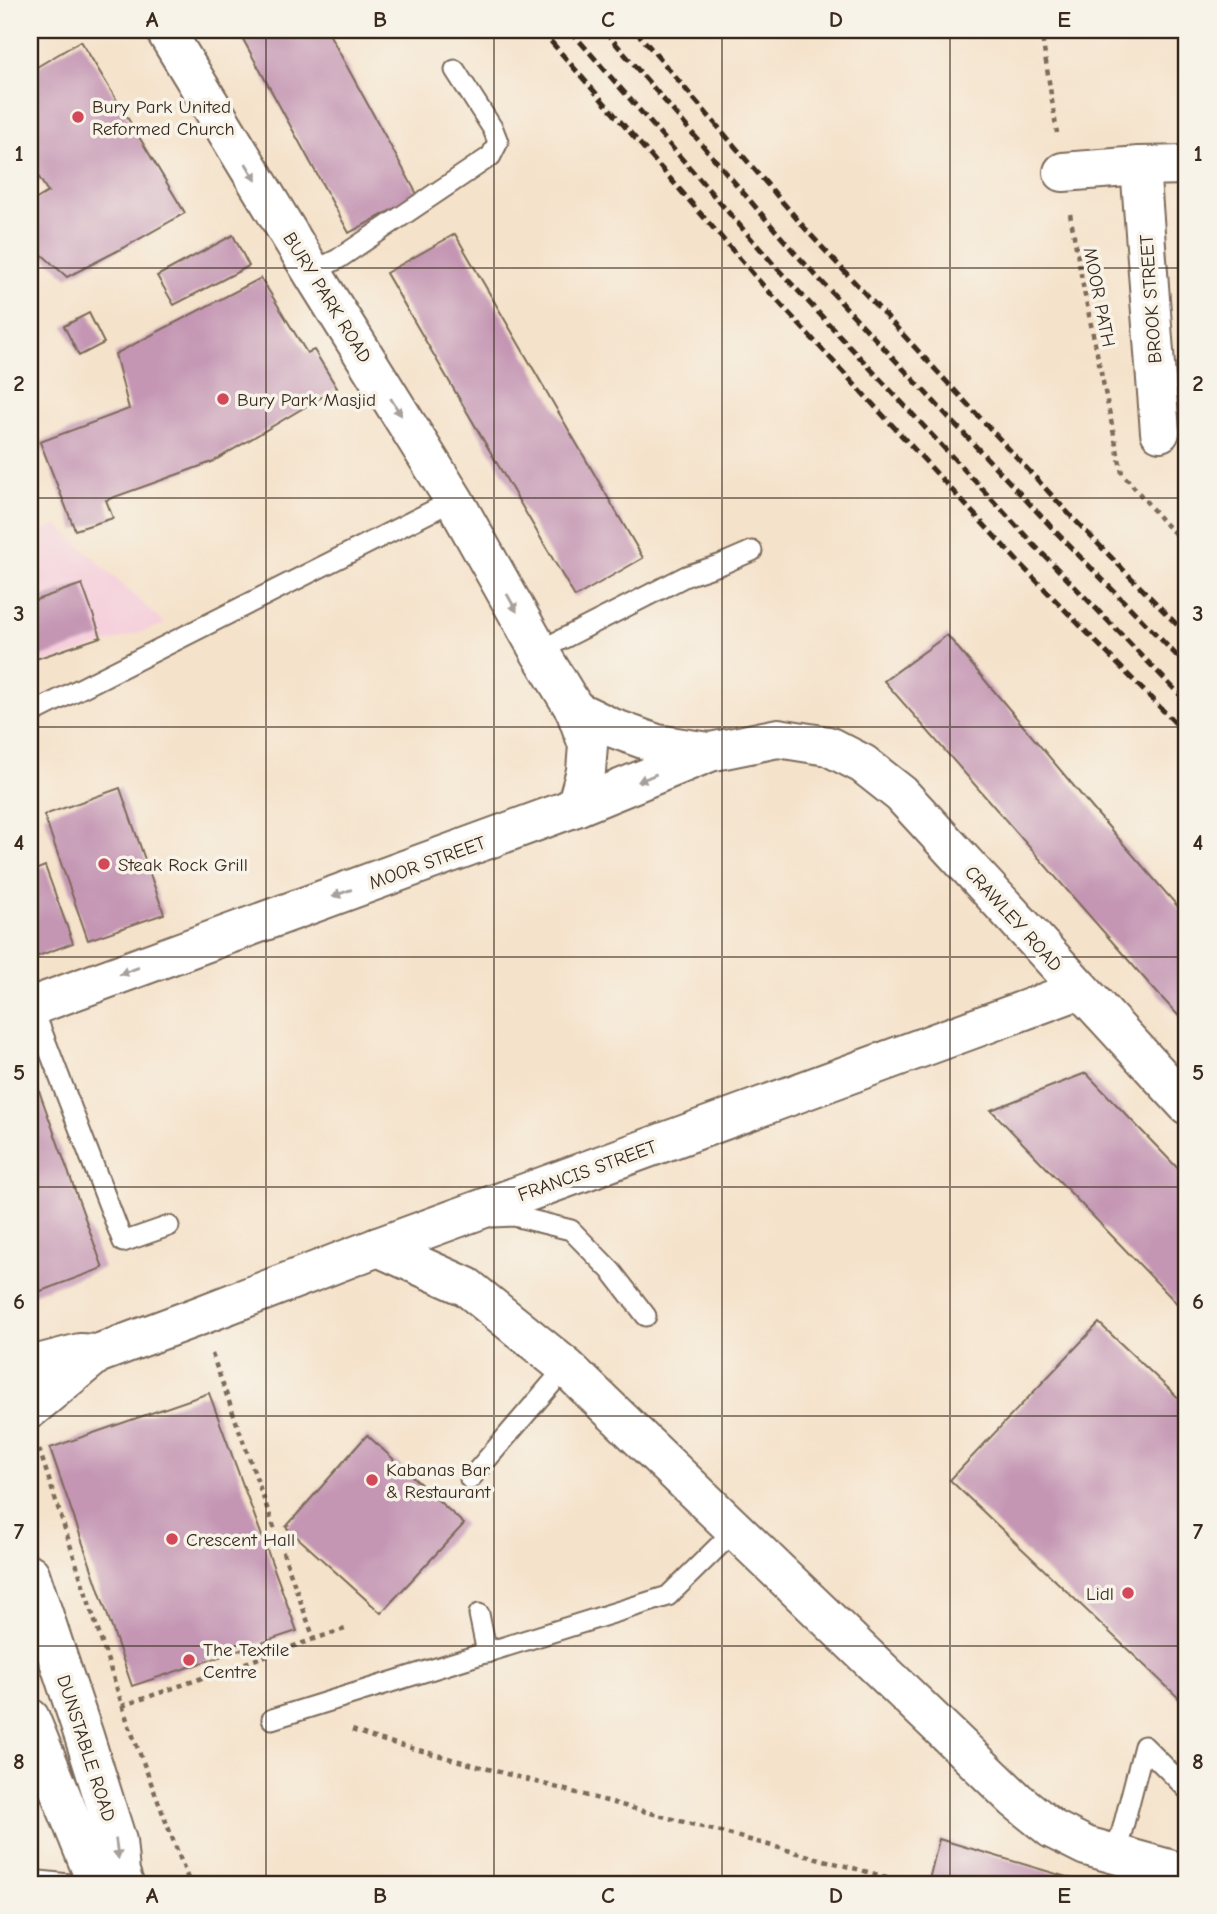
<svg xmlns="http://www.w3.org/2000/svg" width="1217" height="1914" font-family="'Comic Neue',sans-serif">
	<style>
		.built { fill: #f5cfdc }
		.building { fill: #c496b4 }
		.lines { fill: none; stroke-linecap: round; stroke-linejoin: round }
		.lane-casing { stroke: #7c6a5a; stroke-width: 23 }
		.street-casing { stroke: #7c6a5a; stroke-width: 42 }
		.primary-casing { stroke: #7c6a5a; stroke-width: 42 }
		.path { stroke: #7c6a5a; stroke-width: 4.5; stroke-dasharray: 5 5; stroke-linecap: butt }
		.lane { stroke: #fff; stroke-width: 19 }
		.street { stroke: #fff; stroke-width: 38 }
		.primary { stroke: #fff; stroke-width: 38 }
		.rail { stroke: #3b2a1e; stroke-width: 5; stroke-dasharray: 10 5; stroke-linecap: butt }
		.oneway { fill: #a79f9a }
		.grid { fill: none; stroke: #3b2a1e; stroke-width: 2; stroke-opacity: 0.55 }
		.poi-dot { fill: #d1495b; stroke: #f7f3e8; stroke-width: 2.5 }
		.labels { text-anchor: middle; stroke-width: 7; stroke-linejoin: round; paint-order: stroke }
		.poi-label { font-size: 19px; fill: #3b2a1e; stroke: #f7f3e8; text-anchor: start }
		.street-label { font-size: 19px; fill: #3b2a1e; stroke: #f7f3e8 }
		.neatline { fill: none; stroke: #3b2a1e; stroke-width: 2.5 }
		.grid-label { font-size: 23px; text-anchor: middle; font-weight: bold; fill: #3b2a1e }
	</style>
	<rect width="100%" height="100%" fill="#f7f3e8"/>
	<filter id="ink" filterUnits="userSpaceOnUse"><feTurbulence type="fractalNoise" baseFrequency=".0143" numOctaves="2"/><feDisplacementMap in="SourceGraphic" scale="14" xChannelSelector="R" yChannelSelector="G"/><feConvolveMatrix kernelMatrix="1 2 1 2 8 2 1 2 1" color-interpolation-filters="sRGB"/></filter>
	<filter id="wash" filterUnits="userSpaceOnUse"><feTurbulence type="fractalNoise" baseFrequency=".00686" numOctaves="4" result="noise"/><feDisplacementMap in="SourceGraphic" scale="28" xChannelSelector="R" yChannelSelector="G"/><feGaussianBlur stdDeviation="1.57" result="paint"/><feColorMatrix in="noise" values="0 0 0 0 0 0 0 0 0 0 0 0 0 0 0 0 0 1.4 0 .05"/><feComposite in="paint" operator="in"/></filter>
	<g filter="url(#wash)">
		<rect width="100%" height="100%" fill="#f5e2ca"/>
		<path class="built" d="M58,525l107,99 -135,44v-134z"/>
		<g id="blocks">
			<g class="building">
				<path d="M238,30h89l91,166 -69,37z"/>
				<path d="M81,41l104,172 -60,34 -58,30 -28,-25 -9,-28v-21l18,-11 -18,-29v-92z"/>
				<path d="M455,234l188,324 -68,39 -189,-324z"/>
				<path d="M233,235l16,31 -75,39 -17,-29z"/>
				<path d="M261,278l46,75 7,-3 23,38 -125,74 -106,38 7,18 -38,12 -35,-88 89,-33 -14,-55z"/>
				<path d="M89,313l15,30 -25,13 -15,-30z"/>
				<path d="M82,584l19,53 -71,24v-59z"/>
				<path d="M947,635l146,174 94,108v108l-36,-39 -267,-305z"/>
				<path d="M120,788l44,126 -76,26 -44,-125z"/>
				<path d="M45,866l28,77 -43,16v-87z"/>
				<path d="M30,1066l73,202 -73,27z"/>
				<path d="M1086,1073l101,105v136l-196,-204z"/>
				<path d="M1099,1323l88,83v300l-237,-226z"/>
				<path d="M209,1393l88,238 -165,55 -82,-238z"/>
				<path d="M367,1435l97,89 -83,89 -95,-86z"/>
				<path d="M939,1839l151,45h-162z"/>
			</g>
		</g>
	</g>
	<g filter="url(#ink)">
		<use href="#blocks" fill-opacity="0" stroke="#7c6a5a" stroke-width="2"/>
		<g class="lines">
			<g class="lane-casing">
				<g id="lane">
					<path d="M312,272l26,-13 153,-103 7,-14 -5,-13 -38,-59"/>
					<path d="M539,651l147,-75 36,-12 30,-13"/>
					<path d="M30,714l424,-214"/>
					<path d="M32,1006l91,236 46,-16"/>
					<path d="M492,1217l22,-1 57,14 41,42 34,44"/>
					<path d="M470,1479l96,-112"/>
					<path d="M479,1614l8,39"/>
					<path d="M272,1719l396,-123 67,-66"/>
					<path d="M1116,1854l28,-108 43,43"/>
					<path d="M30,1880l39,4"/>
				</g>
			</g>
			<g class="street-casing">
				<g id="street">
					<path d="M165,30l147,242 142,228 85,151 36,59 13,35 -2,26 -10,36"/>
					<path d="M1140,166l20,266"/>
					<path d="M1063,172l77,-6 47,-1"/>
					<path d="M575,710l35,17 47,17 52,8"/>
					<path d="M30,1007l546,-200 134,-55 68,-14 50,8 35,18 38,30 286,311"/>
					<path d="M378,1247l89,40 99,80 450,433 36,29 34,17 101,28"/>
					<path d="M30,1366l50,-13 15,1"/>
					<path d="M30,1409l67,-55 102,-38 179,-69 701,-257"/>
				</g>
			</g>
			<g class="primary-casing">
				<g id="primary">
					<path d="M30,1574l54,162 33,105 3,31 4,12"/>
					<path d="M30,1718l67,166"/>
				</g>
			</g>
			<g class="path">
				<path d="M1041,30l16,103"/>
				<path d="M1070,214l14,77 38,182 44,52 21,20"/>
				<path d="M212,1354l102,285 31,-10"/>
				<path d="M39,1449l89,274 62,161"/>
				<path d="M122,1706l192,-67"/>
				<path d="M352,1730l26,9 523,142"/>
			</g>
			<use href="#lane" class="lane"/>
			<use href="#street" class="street"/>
			<use href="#primary" class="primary"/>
			<g class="rail">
				<path d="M541,30l220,253 261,283 165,169"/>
				<path d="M570,30l205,236 261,281 151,155"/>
				<path d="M604,30l190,222 262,280 131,134"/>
				<path d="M635,30l174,203 261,282 117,120"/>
			</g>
		</g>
		<defs><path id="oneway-solid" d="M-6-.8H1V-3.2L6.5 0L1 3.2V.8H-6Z" transform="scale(1.75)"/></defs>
		<g class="oneway">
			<use href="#oneway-solid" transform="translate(251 172) rotate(59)"/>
			<use href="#oneway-solid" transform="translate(396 407) rotate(58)"/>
			<use href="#oneway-solid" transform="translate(512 603) rotate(61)"/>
			<use href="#oneway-solid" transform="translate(647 778) rotate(157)"/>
			<use href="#oneway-solid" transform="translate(342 893) rotate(160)"/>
			<use href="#oneway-solid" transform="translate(129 971) rotate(160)"/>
			<use href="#oneway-solid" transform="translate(117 1849) rotate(82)"/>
		</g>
	</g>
	<path class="grid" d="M266,30v1854M494,30v1854M722,30v1854M950,30v1854M30,268h1157M30,498h1157M30,727h1157M30,957h1157M30,1187h1157M30,1416h1157M30,1646h1157"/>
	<g class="poi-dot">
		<circle cx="78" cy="117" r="7"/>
		<circle cx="223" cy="399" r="7"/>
		<circle cx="104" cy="864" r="7"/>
		<circle cx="372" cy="1480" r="7"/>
		<circle cx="172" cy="1539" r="7"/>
		<circle cx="1128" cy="1593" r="7"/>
		<circle cx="189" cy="1660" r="7"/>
	</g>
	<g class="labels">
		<g class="poi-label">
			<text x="92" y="113">Bury Park United<tspan x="92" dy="22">Reformed Church</tspan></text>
			<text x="237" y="406">Bury Park Masjid</text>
			<text x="118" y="871">Steak Rock Grill</text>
			<text x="386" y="1476">Kabanas Bar<tspan x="386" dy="22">&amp; Restaurant</tspan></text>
			<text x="186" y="1546">Crescent Hall</text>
			<text x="1114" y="1600" text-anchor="end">Lidl</text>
			<text x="203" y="1656">The Textile<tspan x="203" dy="22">Centre</tspan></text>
		</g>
		<g class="street-label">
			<text transform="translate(328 297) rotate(58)" y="7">BURY PARK ROAD</text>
			<text transform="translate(1100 297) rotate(79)" y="7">MOOR PATH</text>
			<text transform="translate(1150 299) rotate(-94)" y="7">BROOK STREET</text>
			<text transform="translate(427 862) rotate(-20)" y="7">MOOR STREET</text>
			<text transform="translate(1014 918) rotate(48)" y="7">CRAWLEY ROAD</text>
			<text transform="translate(587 1170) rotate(-20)" y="7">FRANCIS STREET</text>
			<text transform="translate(87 1748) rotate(72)" y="7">DUNSTABLE ROAD</text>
		</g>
	</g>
	<rect width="1217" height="1914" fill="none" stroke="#f7f3e8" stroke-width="77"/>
	<rect x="38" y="38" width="1140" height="1838" class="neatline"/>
	<g class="grid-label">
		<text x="152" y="27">A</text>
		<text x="380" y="27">B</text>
		<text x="608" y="27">C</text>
		<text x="836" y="27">D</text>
		<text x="1064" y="27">E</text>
		<text x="19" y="161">1</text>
		<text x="1198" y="161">1</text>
		<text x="19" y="391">2</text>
		<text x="1198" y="391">2</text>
		<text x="19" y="621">3</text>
		<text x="1198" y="621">3</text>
		<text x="19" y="850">4</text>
		<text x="1198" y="850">4</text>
		<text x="19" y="1080">5</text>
		<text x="1198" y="1080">5</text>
		<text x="19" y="1309">6</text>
		<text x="1198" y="1309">6</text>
		<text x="19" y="1539">7</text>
		<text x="1198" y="1539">7</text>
		<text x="19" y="1769">8</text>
		<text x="1198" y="1769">8</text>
		<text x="152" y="1903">A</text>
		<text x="380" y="1903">B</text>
		<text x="608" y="1903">C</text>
		<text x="836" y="1903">D</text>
		<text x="1064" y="1903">E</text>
	</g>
</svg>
